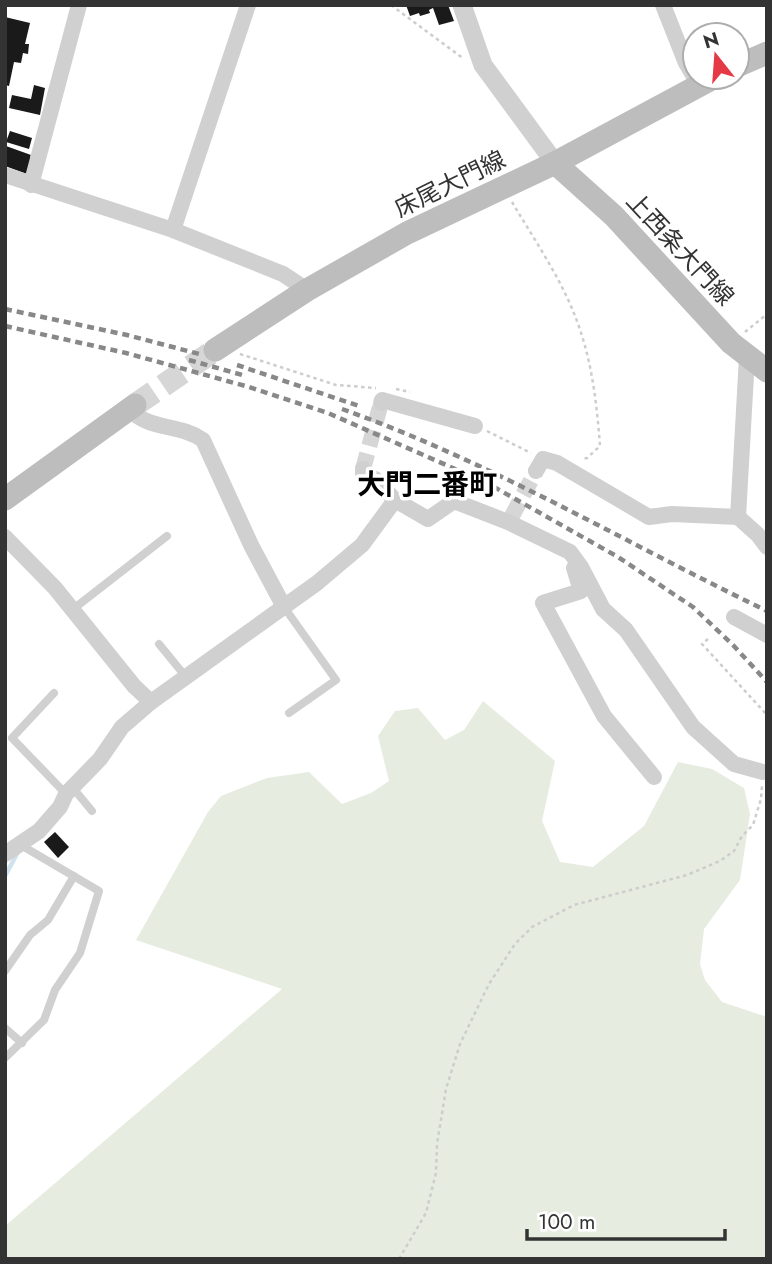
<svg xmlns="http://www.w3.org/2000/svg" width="772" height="1264" font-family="Jost,'Noto Sans JP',sans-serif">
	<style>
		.green { fill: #e6ecdf }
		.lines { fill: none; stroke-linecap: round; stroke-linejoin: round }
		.stream { stroke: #cfe2ee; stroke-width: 4.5 }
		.building { fill: #1a1a1a }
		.minor-tunnel { stroke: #d6d6d6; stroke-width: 16; stroke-dasharray: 16 8; stroke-linecap: butt }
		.secondary-tunnel { stroke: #d6d6d6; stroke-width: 23; stroke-dasharray: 23 11; stroke-linecap: butt }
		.path { stroke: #cdcdcd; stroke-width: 2.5; stroke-dasharray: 3.5 3.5; stroke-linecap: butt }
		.service { stroke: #d0d0d0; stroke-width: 8 }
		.minor { stroke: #d0d0d0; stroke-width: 16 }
		.tertiary { stroke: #d0d0d0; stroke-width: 19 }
		.secondary { stroke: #bdbdbd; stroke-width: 23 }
		.rail { stroke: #888; stroke-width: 4.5; stroke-dasharray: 7 5; stroke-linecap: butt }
		.labels { text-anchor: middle; stroke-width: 7; stroke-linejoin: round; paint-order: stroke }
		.street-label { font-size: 24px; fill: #333; stroke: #fff }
		.quarter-label { font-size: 28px; font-weight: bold; fill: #000; stroke: #fff }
	</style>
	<rect width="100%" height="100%" fill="#fff"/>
	<path class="green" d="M483,701l72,60 -13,60 18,41 33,5 51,-41 34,-64 34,7 32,19 6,26 -10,66 -36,49 -4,35 5,16 17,22 45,15v242h-762v-33l277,-237 -146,-49 72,-128 13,-16 46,-18 42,-6 33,32 29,-11 18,-12 -11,-45 17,-25 23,-3 27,32 19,-10z"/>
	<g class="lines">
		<path class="stream" d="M5,876l13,-24"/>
	</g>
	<g class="building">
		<path d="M406,5h42l6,16 -15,4 -6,-17 -4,2 1,3 -10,3 -1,-3 -9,3z"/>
		<path d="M5,17l25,6 -5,21h4l-1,10 -5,-1 -2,10 -7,-1 -5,24 -4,-1z"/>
		<path d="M34,85l11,3 -5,27 -31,-7 3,-13 19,4z"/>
		<path d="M10,131l22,7 -3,11 -23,-7z"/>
		<path d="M6,146l25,9 -1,2 3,2 -6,15 -22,-8z"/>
		<path d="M55,832l14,15 -11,11 -14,-16z"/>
	</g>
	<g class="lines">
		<g class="minor-tunnel">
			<path d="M363,469l18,-66"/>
			<path d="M512,516l24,-45"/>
		</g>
		<path class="secondary-tunnel" d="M135,405l80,-55"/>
		<g class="path">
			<path d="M391,5l73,54"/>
			<path d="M512,202c23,39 51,79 66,122 14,38 19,81 22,122l-13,12 -6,1"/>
			<path d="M745,332l22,-18"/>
			<path d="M240,354l96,31 40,3"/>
			<path d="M396,389l14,3"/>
			<path d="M487,431l44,22"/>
			<path d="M708,639l-6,5 65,71"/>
			<path d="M399,1259l27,-46 10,-40 1,-29 9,-55 14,-45 29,-60 26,-40 17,-17 42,-22 113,-30 33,-14 14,-10 8,-15 11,-11 8,-26 1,-13"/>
		</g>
		<g class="service">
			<path d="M284,607l52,73 -47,33"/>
			<path d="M72,610l95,-74"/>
			<path d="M159,644l27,33"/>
			<path d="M54,693l-42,45 54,56"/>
			<path d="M73,788l19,23"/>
			<path d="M5,971l25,-36 18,-15 26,-44"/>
			<path d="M5,1028l17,15"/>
			<path d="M5,1058l39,-38 11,-30 25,-37 19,-62 -80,-47"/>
		</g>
		<g class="minor">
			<path d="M663,5l23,58 13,22"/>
			<path d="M5,175l168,55 110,44 24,16"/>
			<path d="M31,185l48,-180"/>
			<path d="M173,230l75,-225"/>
			<path d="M381,403l1,-3 93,26"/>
			<path d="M129,409c21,22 49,14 74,31l48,105 33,62"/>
			<path d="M363,469v4l12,6 20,21 33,19 26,-18 54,21 62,30 11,15 22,42 23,21 67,97 41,37 29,8"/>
			<path d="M536,471l7,-12 14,4 92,54 23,-3 66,3 20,18 9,12"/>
			<path d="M738,517l9,-160"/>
			<path d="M5,537l50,51 79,98 17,16"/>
			<path d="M574,568l7,23 -38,12 61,113 50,61"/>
			<path d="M734,617l33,18"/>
			<path d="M5,854l34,-23 21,-24 6,-13 34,-35 22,-32 29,-25 166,-119 45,-38 33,-45"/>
		</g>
		<path class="tertiary" d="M462,5l21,60 72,98"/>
		<g class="secondary">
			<path d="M737,66l30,-13"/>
			<path d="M555,163l59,53 117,127 36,28"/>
			<path d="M215,350l92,-60 100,-57 148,-70 160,-86"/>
			<path d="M5,499l130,-94"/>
		</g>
		<g class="rail">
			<path d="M5,309l122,26 76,20"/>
			<path d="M5,326l121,27 123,34 79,26 159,70 131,74 75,50 40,38 34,37"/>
			<path d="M189,360l57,16"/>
			<path d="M237,365l122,41"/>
			<path d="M342,409c149,53 284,134 425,202"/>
		</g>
	</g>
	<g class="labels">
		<g class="street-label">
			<text transform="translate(450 184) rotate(-26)" y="8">床尾大門線</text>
			<text transform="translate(680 249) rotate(47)" y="8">上西条大門線</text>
		</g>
		<g class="quarter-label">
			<text x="427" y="494">大門二番町</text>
		</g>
	</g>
	<rect width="772" height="1264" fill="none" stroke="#333333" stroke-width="14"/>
	<g transform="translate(716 56) rotate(343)"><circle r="33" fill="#ffffff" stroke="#adadad" stroke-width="2"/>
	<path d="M0-5L12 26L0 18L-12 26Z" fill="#e63946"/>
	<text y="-10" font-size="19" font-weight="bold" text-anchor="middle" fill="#333333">N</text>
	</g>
	<path d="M527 1229v10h198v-10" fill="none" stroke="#333333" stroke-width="3.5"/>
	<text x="538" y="1229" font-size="21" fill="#333333" stroke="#ffffff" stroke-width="5" paint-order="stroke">100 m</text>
</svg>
